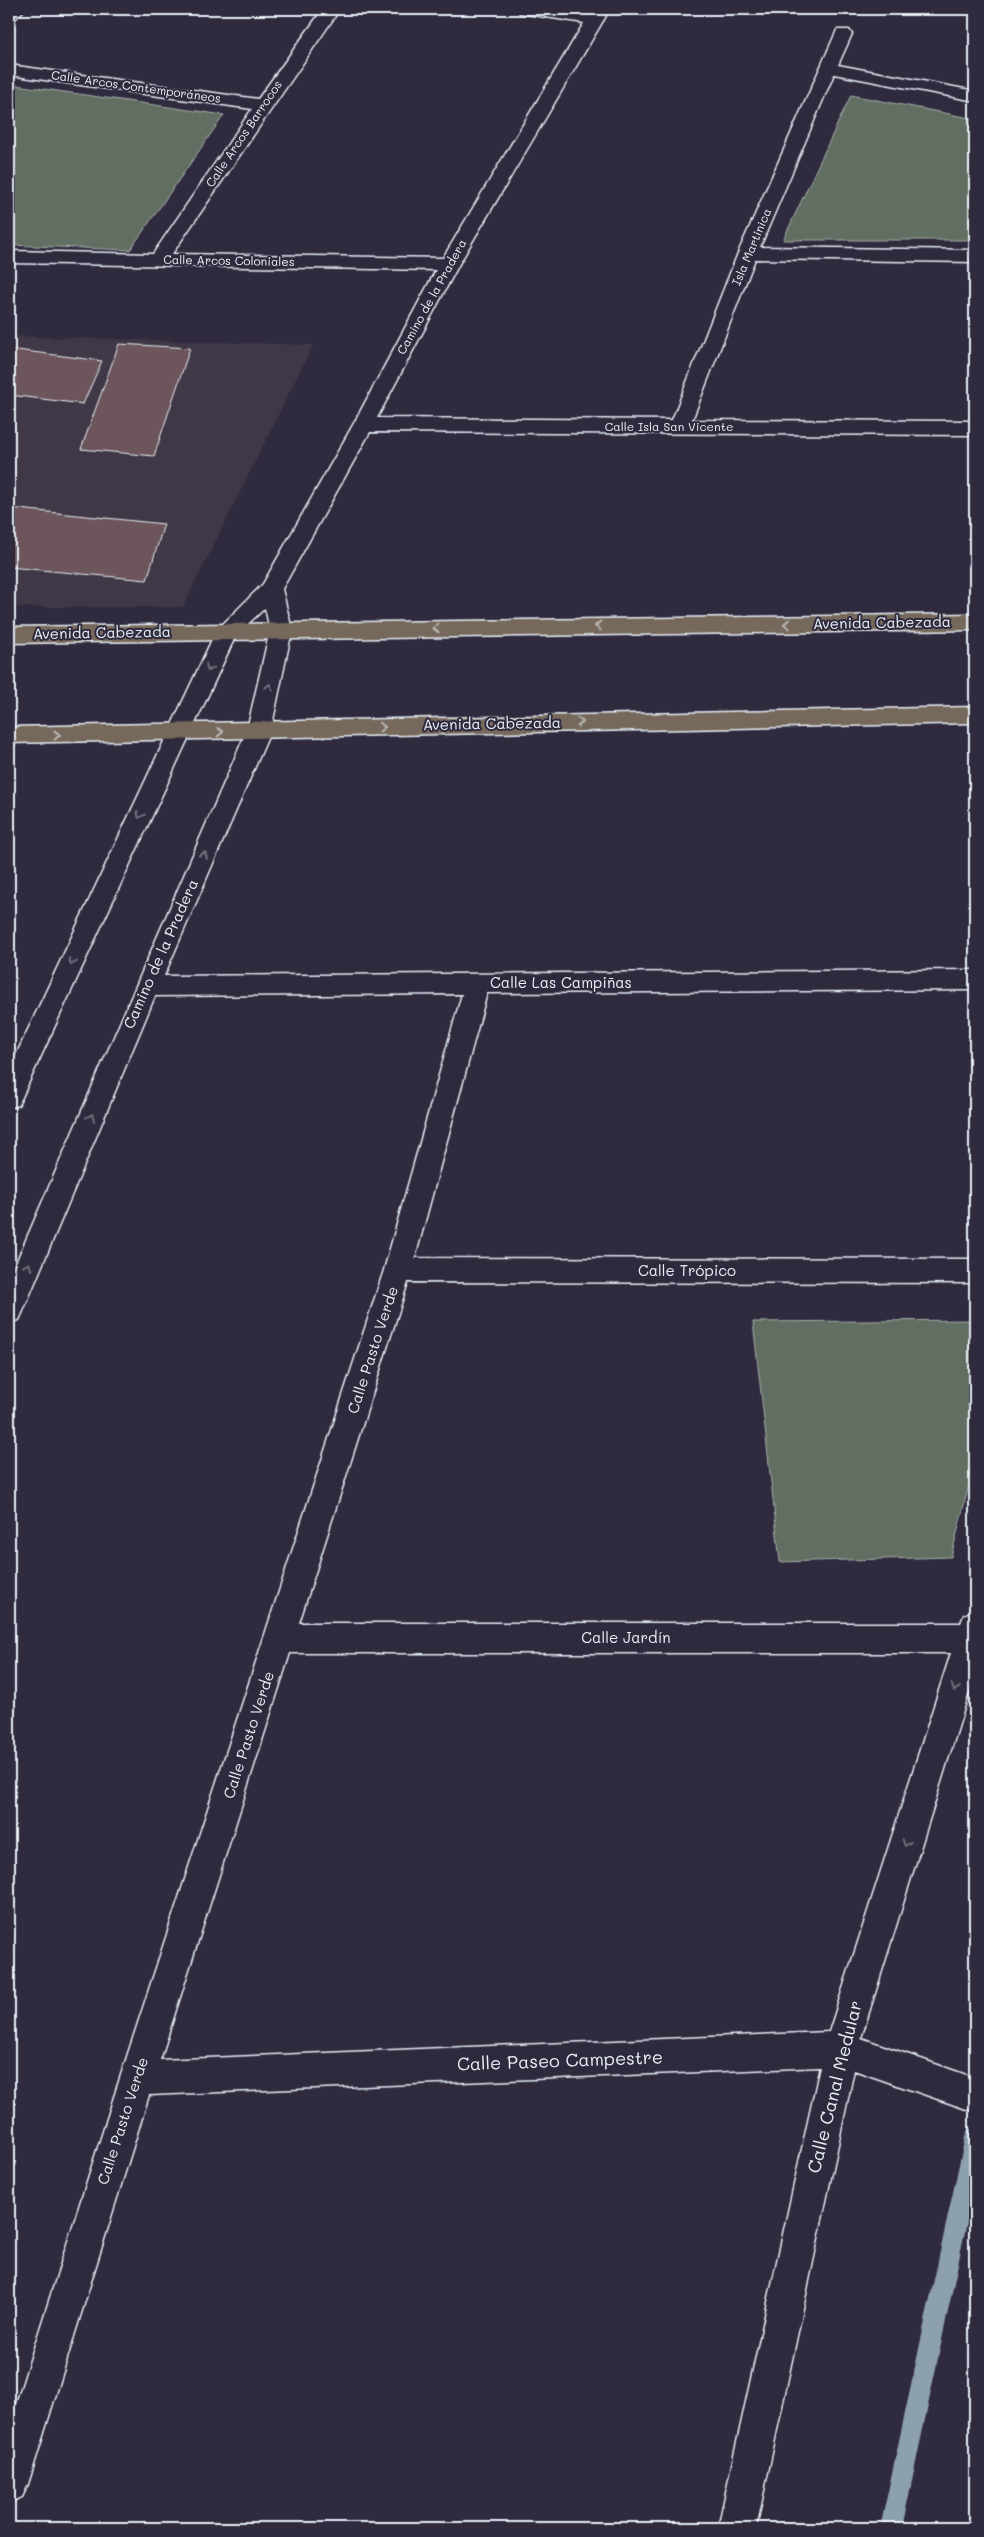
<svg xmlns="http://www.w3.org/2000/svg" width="984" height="2537" font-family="Mali,sans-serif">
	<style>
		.built { fill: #413746 }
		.green { fill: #646e62; stroke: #a6b0ad }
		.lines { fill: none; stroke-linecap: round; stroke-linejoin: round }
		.stream { fill: #8da0ad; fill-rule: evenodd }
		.building { fill: #6c565b; stroke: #e8f1f8 }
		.minor-casing { stroke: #e8f1f8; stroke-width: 3 }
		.major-casing { stroke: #e8f1f8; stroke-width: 3 }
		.minor { fill: #2f2a3d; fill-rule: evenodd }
		.major { fill: #76695c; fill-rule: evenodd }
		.oneway { stroke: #babbba }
		.oneway2 { stroke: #70707e }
		.labels { text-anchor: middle; stroke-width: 4; stroke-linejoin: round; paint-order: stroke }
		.far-street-label { font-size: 12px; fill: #e8f1f8; stroke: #2f2a3d }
		.street-label { font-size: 15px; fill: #e8f1f8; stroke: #2f2a3d }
		.near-street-label { font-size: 18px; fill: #e8f1f8; stroke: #2f2a3d }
	</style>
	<rect width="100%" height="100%" fill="#2f2a3d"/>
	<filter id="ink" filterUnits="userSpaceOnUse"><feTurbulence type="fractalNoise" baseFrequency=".02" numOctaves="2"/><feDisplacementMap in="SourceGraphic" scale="10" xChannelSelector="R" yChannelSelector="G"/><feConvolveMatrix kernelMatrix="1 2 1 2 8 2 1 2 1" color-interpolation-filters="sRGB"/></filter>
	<g filter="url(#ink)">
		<path class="built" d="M9,336l304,9 -130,262h-174z"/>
		<g class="green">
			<path d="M9,84l215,31 -94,135 -121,-5z"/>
			<path d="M851,95l124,24v121h-192z"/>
			<path d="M975,1320v141l-24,96 -171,5 -27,-240z"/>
		</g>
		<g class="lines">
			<path class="stream" d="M975,2127v57l-73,344h-22l85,-391 3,-7z"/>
		</g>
		<g class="building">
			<path d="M119,344l71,4 -36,108 -73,-7z"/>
			<path d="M9,349l93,12 -19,43 -74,-9z"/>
			<path d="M9,508l155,16 -17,56 -138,-13z"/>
		</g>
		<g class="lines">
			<g class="minor-casing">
				<g id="minor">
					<path d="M9,9h16l-10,10 -6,1z"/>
					<path d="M323,9h17l-168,245 271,4 141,-235 -58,-9 -6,-1 -3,-4h39l33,5 4,-5h17l-151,255 -82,154 295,2 66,-167 99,-223h12l3,4 -14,31 137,26v10l-141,-27 -74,173 215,3v12l-220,-3 -63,161 283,1v14l-605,-3 -88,157 10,41 -21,100 -107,246 811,-6v20l-488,3 -72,265 560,1v24l-567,-1 -109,341h662l3,-8 11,-5v63l-114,365 114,40v34l-121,-42 -98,458h-38l102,-461 -671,28 -121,389 -6,13 -13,6v-77l111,-348 264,-808 78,-276 -307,2 -132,315 -4,9 -10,3v-44l238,-549 23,-100 -5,-22 -29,27 -214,462 -4,8 -9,3v-38l207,-439 47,-47 90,-159 83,-155 -427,-7v-12l144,3 99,-145 -243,-34v-10l249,34zM290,1653h661l-122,379 -669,28z"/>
				</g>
			</g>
			<g class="major-casing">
				<g id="major">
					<path d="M975,614v16l-966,13v-16z"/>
					<path d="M975,707v16l-966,20v-16z"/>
				</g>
			</g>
			<use href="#minor" class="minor"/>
			<use href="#major" class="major"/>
		</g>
		<defs><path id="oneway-chevron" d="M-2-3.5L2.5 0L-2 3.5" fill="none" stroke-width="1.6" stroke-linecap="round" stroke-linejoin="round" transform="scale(1.25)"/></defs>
		<g class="oneway">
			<use href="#oneway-chevron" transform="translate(787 624) rotate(179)"/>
			<use href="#oneway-chevron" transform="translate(598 626) rotate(179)"/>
			<use href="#oneway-chevron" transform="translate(436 628) rotate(179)"/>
			<use href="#oneway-chevron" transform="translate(580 722) rotate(-1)"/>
			<use href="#oneway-chevron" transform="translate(382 727) rotate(-1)"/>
			<use href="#oneway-chevron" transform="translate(220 732) rotate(-2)"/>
			<use href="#oneway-chevron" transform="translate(57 735) rotate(-1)"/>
		</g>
		<g class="oneway2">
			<use href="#oneway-chevron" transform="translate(209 668) rotate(115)"/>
			<use href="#oneway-chevron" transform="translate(269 687) rotate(-78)"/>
			<use href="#oneway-chevron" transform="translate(140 815) rotate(115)"/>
			<use href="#oneway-chevron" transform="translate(204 855) rotate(-66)"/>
			<use href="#oneway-chevron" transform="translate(72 962) rotate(115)"/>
			<use href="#oneway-chevron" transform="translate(91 1117) rotate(-67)"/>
			<use href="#oneway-chevron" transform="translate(28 1266) rotate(-67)"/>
			<use href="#oneway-chevron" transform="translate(955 1688) rotate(108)"/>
			<use href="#oneway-chevron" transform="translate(906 1843) rotate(108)"/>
		</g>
	</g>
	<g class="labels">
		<g class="far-street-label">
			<text transform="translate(136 87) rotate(8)" y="4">Calle Arcos Contemporáneos</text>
			<text transform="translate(244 134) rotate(-56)" y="4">Calle Arcos Barrocos</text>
			<text transform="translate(752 247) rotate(-67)" y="4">Isla Martinica</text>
			<text transform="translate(229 261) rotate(1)" y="4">Calle Arcos Coloniales</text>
			<text transform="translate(432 297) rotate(-61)" y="4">Camino de la Pradera</text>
			<text x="669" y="431">Calle Isla San Vicente</text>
		</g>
		<g class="street-label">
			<text transform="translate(882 623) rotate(-1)" y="5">Avenida Cabezada</text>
			<text transform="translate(102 633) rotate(-1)" y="5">Avenida Cabezada</text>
			<text transform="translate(492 724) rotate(-1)" y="5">Avenida Cabezada</text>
			<text transform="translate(161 954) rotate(-66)" y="5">Camino de la Pradera</text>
			<text x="561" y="988">Calle Las Campiñas</text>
			<text x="687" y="1276">Calle Trópico</text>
			<text transform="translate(373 1350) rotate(-72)" y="5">Calle Pasto Verde</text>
			<text x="626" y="1643">Calle Jardín</text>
			<text transform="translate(249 1735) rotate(-72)" y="5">Calle Pasto Verde</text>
			<text transform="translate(123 2121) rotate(-72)" y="5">Calle Pasto Verde</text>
		</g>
		<g class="near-street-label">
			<text transform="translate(560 2061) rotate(-2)" y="6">Calle Paseo Campestre</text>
			<text transform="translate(835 2087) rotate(-76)" y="6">Calle Canal Medular</text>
		</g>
	</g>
	<rect width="984" height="2537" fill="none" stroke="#2f2a3d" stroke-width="30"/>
	<rect x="15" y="15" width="954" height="2507" fill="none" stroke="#e8f1f8" stroke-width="2" filter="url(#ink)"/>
</svg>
